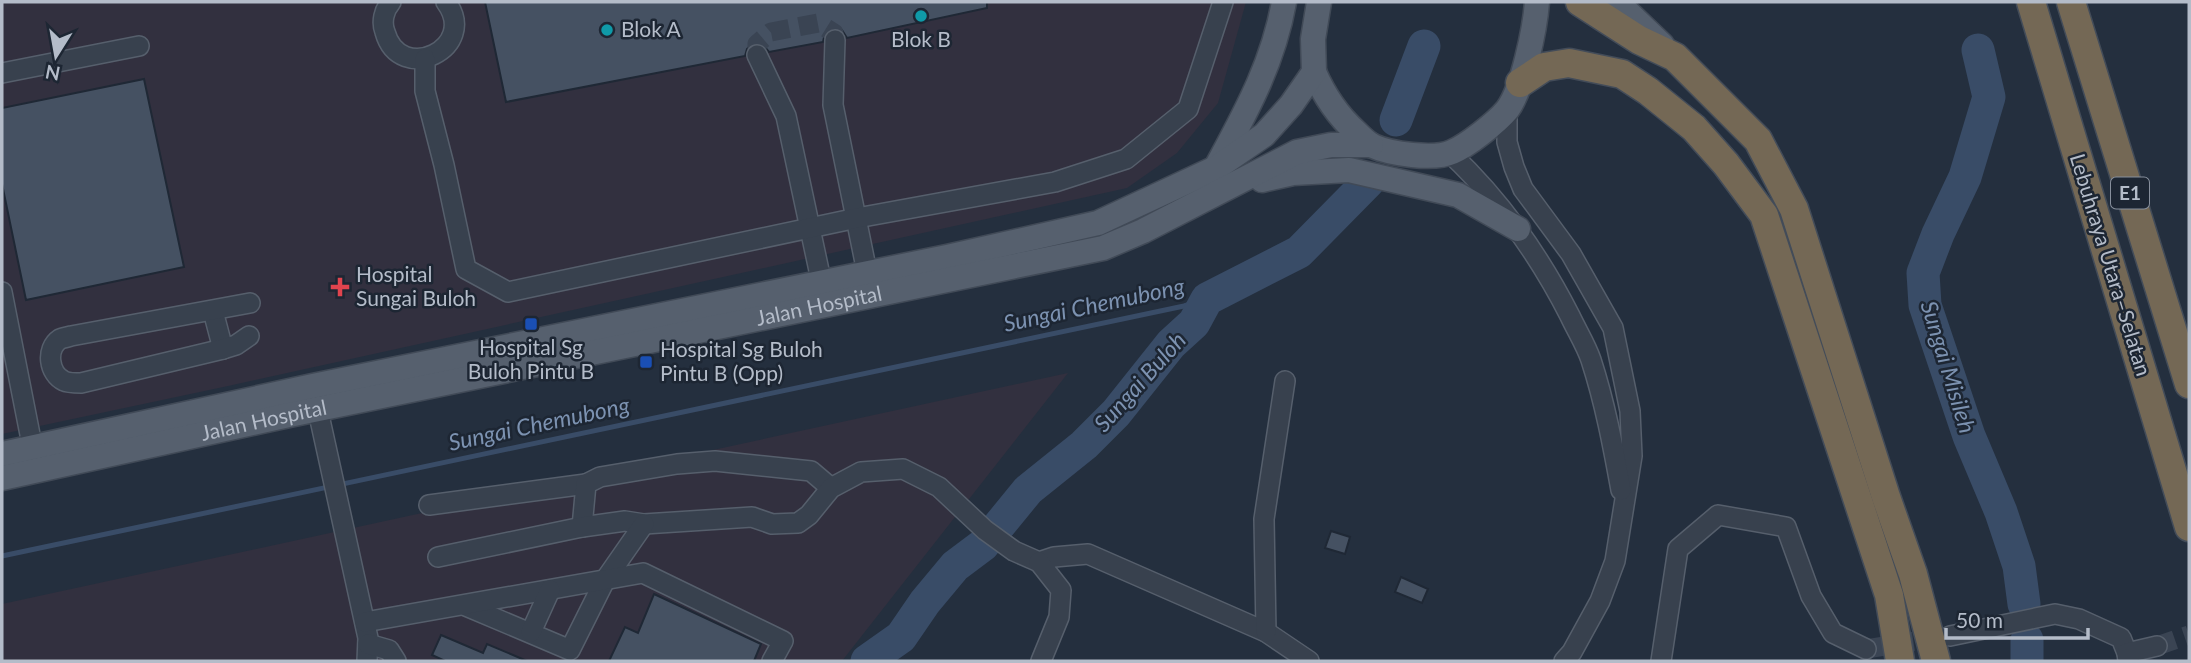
<svg xmlns="http://www.w3.org/2000/svg" width="2191" height="663" font-family="Lato,sans-serif">
	<style>
		.medical { fill: #32303f }
		.lines { fill: none; stroke-linecap: round; stroke-linejoin: round }
		.stream { stroke: #394c67; stroke-width: 5 }
		.river { stroke: #394c67; stroke-width: 33 }
		.building { fill: #455162; stroke: #1f2835; stroke-width: 2 }
		.minor-tunnel { stroke: #3a4453; stroke-width: 19; stroke-dasharray: 19 10; stroke-linecap: butt }
		.minor-casing { stroke: #565f6c; stroke-width: 22 }
		.major-casing { stroke: #414a57; stroke-width: 27 }
		.highway-casing { stroke: #434c59; stroke-width: 31 }
		.minor { stroke: #38414e; stroke-width: 19 }
		.major { stroke: #56606e; stroke-width: 24 }
		.highway { stroke: #746855; stroke-width: 28 }
		.culture-dot { fill: #0f9aa8; stroke: #1d2633; stroke-width: 2.5 }
		.health-dot { fill: #e0444e; stroke: #1d2633; stroke-width: 2.5 }
		.transit-dot { fill: #1a4fb4; stroke: #1d2633; stroke-width: 2.5 }
		.labels { text-anchor: middle; stroke-width: 5; stroke-linejoin: round; paint-order: stroke }
		.shield { fill: #1d2633; stroke: #878f9c; stroke-width: 2 }
		.shield-label { font-size: 19px; font-weight: bold; fill: #b4bcc9 }
		.poi-label { font-size: 21px; fill: #b4bcc9; stroke: #1d2633; text-anchor: start }
		.street-label { font-size: 21px; fill: #b4bcc9; stroke: #1d2633 }
		.water-label { font-size: 23px; font-style: italic; fill: #7c92b1; stroke: #1d2633 }
	</style>
	<rect width="100%" height="100%" fill="#242f3e"/>
	<g class="medical">
		<path d="M2,2h1244l-28,101 -41,50 -50,35 -899,198 -226,48z"/>
		<path d="M1068,373l-226,288h-840v-57z"/>
	</g>
	<g class="lines">
		<path class="stream" d="M2,556l1182,-250 23,-7"/>
		<g class="river">
			<path d="M1978,50l11,47 -24,80 -27,57 -15,39 2,32 44,131 32,76 18,54 5,38"/>
			<path d="M1396,120l28,-74"/>
			<path d="M2027,640v21"/>
			<path d="M867,661l34,-24 24,-35 30,-36 28,-21 45,-55 56,-45 32,-32 55,-69 23,-21 13,-24 92,-47 69,-70"/>
		</g>
	</g>
	<g class="building">
		<path d="M485,2h502v6l-140,30 -5,-8 -7,-2 -10,5 -2,9 -54,10 -6,-7 -11,-1 -5,5 -2,7 -239,46z"/>
		<path d="M144,79l40,188 -158,33 -24,-116v-76z"/>
		<path d="M1331,531l19,6 -5,17 -20,-6z"/>
		<path d="M1401,577l27,12 -6,14 -27,-11z"/>
		<path d="M654,594l107,50 -7,17h-145l16,-34 13,6z"/>
		<path d="M441,635l42,18 4,-9 40,17h-82l-13,-6z"/>
	</g>
	<g class="lines">
		<g class="minor-tunnel">
			<path d="M757,55v-11l14,-12 47,-9 16,10 1,7"/>
			<path d="M2157,646l32,-11"/>
			<path d="M1866,649l75,-12"/>
		</g>
		<g class="minor-casing">
			<g id="minor">
				<path d="M391,2c-7,8 -10,20 -6,30 15,54 95,16 61,-30"/>
				<path d="M835,40l-2,65 37,182"/>
				<path d="M757,55l29,61 38,178"/>
				<path d="M425,59v32l19,74 22,104 42,23 349,-74 198,-36 71,-23 62,-50 35,-107"/>
				<path d="M2,73l137,-27"/>
				<path d="M1507,109v33l7,25 9,22 48,65 42,74 17,83 2,45 -17,105 -15,40 -28,51 -8,9"/>
				<path d="M1450,153c50,47 89,102 120,163 7,15 16,29 21,44 14,43 22,86 30,130"/>
				<path d="M2,292l33,168"/>
				<path d="M213,311l10,38"/>
				<path d="M249,336l-13,9 -13,4 -142,34c-6,0 -13,0 -17,-2 -15,-7 -19,-32 -4,-42 3,-1 7,-2 11,-3l179,-33"/>
				<path d="M315,397l53,241 -1,23"/>
				<path d="M429,505l157,-21"/>
				<path d="M582,527l4,-43 14,-7 77,-13 38,-3 96,10 20,17"/>
				<path d="M438,557l144,-30 43,-6 19,3 108,-7 20,7 26,-1 11,-8 22,-27 30,-16 42,-3 36,18 46,43 29,21 25,11 15,-5 34,-3 178,78 43,29"/>
				<path d="M1039,562l22,28 -2,27 -18,44"/>
				<path d="M466,606l104,44 35,-70 39,-56"/>
				<path d="M365,622l278,-49 140,68 -11,20"/>
				<path d="M531,632l19,-42"/>
				<path d="M1266,632l-2,-113 21,-138"/>
				<path d="M1950,636l105,-22 24,5 42,19 6,15 1,8"/>
				<path d="M368,644l21,6 7,11"/>
				<path d="M2127,653l30,-7"/>
				<path d="M1661,661l17,-112 40,-34 68,12 25,69 22,37 33,16"/>
			</g>
		</g>
		<g class="major-casing">
			<g id="major">
				<path d="M1617,2l45,43"/>
				<path d="M1314,72c10,23 23,43 42,60 5,5 11,11 17,14 17,8 61,14 79,6 15,-6 45,-30 55,-42 16,-21 28,-82 30,-108"/>
				<path d="M1218,164c29,-54 55,-101 66,-162"/>
				<path d="M1262,180l31,-7 56,-3 109,25 60,34"/>
				<path d="M2,454l311,-68 634,-129 151,-34 118,-55 48,-33 27,-30 23,-33 -1,-33 6,-37"/>
				<path id="s1" d="M2,478l287,-63 814,-167 40,-17 154,-79 34,-7h40"/>
			</g>
		</g>
		<g class="highway-casing">
			<g id="highway">
				<path d="M1580,2l59,38 36,17 83,83 36,69 92,288 27,77 23,87"/>
				<path d="M2031,2l158,525"/>
				<path d="M2071,2l118,382"/>
				<path d="M1520,83l24,-16 25,-4 53,11 26,17 46,37 32,36 38,51 125,380 11,66"/>
			</g>
		</g>
		<use href="#minor" class="minor"/>
		<use href="#major" class="major"/>
		<use href="#highway" class="highway"/>
	</g>
	<g class="culture-dot">
		<circle cx="921" cy="16" r="7"/>
		<circle cx="607" cy="30" r="7"/>
	</g>
	<path class="health-dot" d="M336.5 276.5h7v7h7v7h-7v7h-7v-7h-7v-7h7z"/>
	<g class="transit-dot">
		<rect x="524" y="317" width="14" height="14" rx="3.5"/>
		<rect x="639" y="355" width="14" height="14" rx="3.5"/>
	</g>
	<g class="labels">
		<rect class="shield" x="2111" y="177.5" width="38" height="31" rx="5"/>
		<g class="shield-label">
			<text x="2130" y="200">E1</text>
		</g>
		<g class="poi-label">
			<text x="621" y="37">Blok A</text>
			<text x="921" y="47" text-anchor="middle">Blok B</text>
			<text x="356" y="282">Hospital<tspan x="356" dy="24">Sungai Buloh</tspan></text>
			<text x="531" y="355" text-anchor="middle">Hospital Sg<tspan x="531" dy="24">Buloh Pintu B</tspan></text>
			<text x="660" y="357">Hospital Sg Buloh<tspan x="660" dy="24">Pintu B (Opp)</tspan></text>
		</g>
		<g class="street-label">
			<text transform="translate(2110 265) rotate(73)" y="7">Lebuhraya Utara–Selatan</text>
			<text dy="7" stroke="none"><textPath href="#s1" startOffset="835">Jalan Hospital</textPath></text>
			<text dy="7" stroke="none"><textPath href="#s1" startOffset="268">Jalan Hospital</textPath></text>
		</g>
		<g class="water-label">
			<text transform="translate(1094 305) rotate(-12)" y="8">Sungai Chemubong</text>
			<text transform="translate(1948 367) rotate(73)" y="8">Sungai Misileh</text>
			<text transform="translate(1140 382) rotate(-48)" y="8">Sungai Buloh</text>
			<text transform="translate(539 424) rotate(-12)" y="8">Sungai Chemubong</text>
		</g>
	</g>
	<rect width="2191" height="663" fill="none" stroke="#b4bcc9" stroke-width="7"/>
	<g transform="translate(56 56) rotate(191)" stroke="#1d2633" stroke-width="5" paint-order="stroke">
	<path d="M0-5L12 26L0 18L-12 26Z" fill="#b4bcc9"/>
	<text y="-10" font-size="19" font-weight="bold" text-anchor="middle" fill="#b4bcc9">N</text>
	</g>
	<path d="M1946 628v10h142v-10" fill="none" stroke="#b4bcc9" stroke-width="3.5"/>
	<text x="1956" y="628" font-size="21" fill="#b4bcc9" stroke="#1d2633" stroke-width="5" paint-order="stroke">50 m</text>
</svg>
